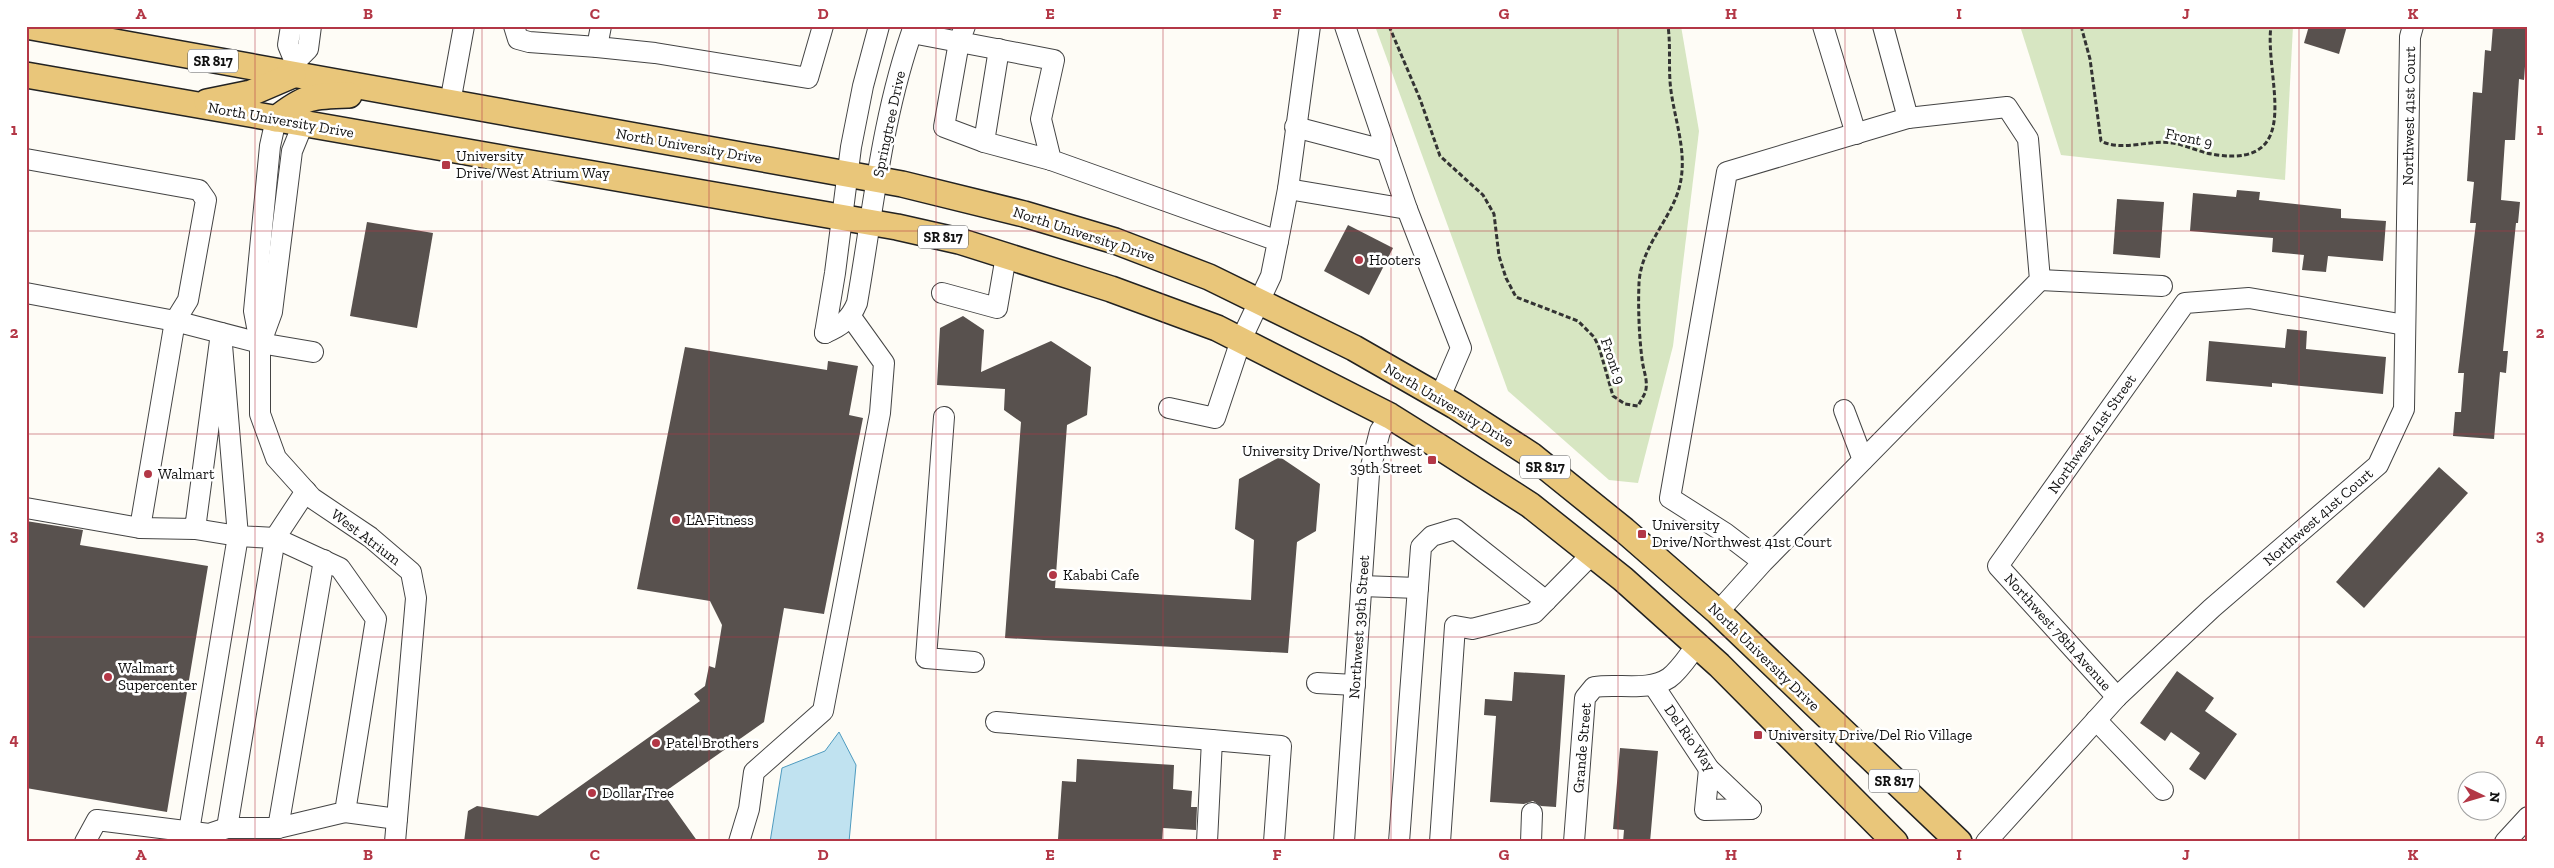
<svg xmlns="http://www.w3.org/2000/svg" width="2554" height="868" font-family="'Zilla Slab',serif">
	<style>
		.green { fill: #d7e6c2 }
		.water { fill: #c0e2f0; stroke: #4f9bbf }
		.building { fill: #58514e }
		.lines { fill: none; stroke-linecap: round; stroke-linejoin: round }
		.minor-casing { stroke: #444; stroke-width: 22 }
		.major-casing { stroke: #222; stroke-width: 28 }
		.path { stroke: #333; stroke-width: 3; stroke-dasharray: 5 2.5; stroke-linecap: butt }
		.minor { stroke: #fff; stroke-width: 20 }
		.major { stroke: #e9c67a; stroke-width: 25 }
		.grid { fill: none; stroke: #b33746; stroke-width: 1; stroke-opacity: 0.55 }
		.poi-dot { fill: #b33746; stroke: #fff; stroke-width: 2 }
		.labels { text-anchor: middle; stroke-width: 5; stroke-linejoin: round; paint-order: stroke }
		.shield { fill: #fff; stroke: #585858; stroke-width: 1 }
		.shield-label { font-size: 14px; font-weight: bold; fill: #111 }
		.street-label { font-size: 15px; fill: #111; stroke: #fff }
		.poi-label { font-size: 15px; fill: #111; stroke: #fff; text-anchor: start }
		.neatline { fill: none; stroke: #b33746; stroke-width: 2 }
		.grid-label { font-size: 16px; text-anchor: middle; font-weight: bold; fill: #b33746 }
	</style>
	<rect width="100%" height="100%" fill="#fefcf6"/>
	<g class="green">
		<path d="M1375,26h306l18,105 -26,215 -35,137 -29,-3 -101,-89z"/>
		<path d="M2020,26h273l-8,154 -224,-25z"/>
	</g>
	<path class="water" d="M839,732l17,33 -7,77h-79l12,-74 43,-17z"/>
	<g class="building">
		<path d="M2309,26h38l-8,28 -35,-11z"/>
		<path d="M2493,26h35l-4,54 -5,-1 -4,61h-10l-4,60 19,2 -2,21h-2l-13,128h5l-2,22 -6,-1 -6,67 -41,-3 2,-24h6l3,-39h-6l18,-150h-6l4,-41 -7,-1 6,-89 9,1 3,-43 6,1z"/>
		<path d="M2237,190l23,2 -1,8 82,9v9l45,3 -3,40 -55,-5 -2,16 -24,-2 2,-15 -32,-3 1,-14 -83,-7 3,-38 43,4z"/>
		<path d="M2117,199l47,3 -4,56 -47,-4z"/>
		<path d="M367,222l66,11 -16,95 -67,-12z"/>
		<path d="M1348,225l45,23 -24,47 -45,-24z"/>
		<path d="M963,316l21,14 -3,42 70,-31 40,26 -4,48 -20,10 -12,163 196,12 3,-60 -19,-11 4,-50 41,-22 40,27 -4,47 -19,11 -9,111 -283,-15 16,-216 -17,-12 1,-21 -68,-4 3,-57z"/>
		<path d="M2287,329l20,2 -1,18 80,8 -3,37 -111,-11v4l-66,-6 3,-40 76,7z"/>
		<path d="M685,347l142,23 1,-9 30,5 -9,49 14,3 -39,196 -40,-6 -20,114 -101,71 35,49h-234l4,-31 9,-5 61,10 162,-115 -6,-7 11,-8 4,-20 6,2 7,-43 -12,-24 -73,-12z"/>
		<path d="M2439,467l29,26 -104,115 -28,-26z"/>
		<path d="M26,521l57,9 -3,15 128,21 -41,246 -141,-24z"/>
		<path d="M2177,671l37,27 -9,13 32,23 -32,46 -16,-11 11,-16 -29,-21 -6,9 -25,-18z"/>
		<path d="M1514,672l51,3 -9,132 -15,-1 -8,-5 -9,3 -34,-2 6,-86 -12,-1 1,-16 27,2z"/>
		<path d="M1620,748l38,3 -8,91h-27l1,-12 -11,-1z"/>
		<path d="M1077,759l97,6 -1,24 19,2 -1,16h6l-1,23 -33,-2 -1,14h-91l-13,-3 4,-58 14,1z"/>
	</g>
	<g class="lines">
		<g class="minor-casing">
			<g id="minor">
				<path d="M291,26l-3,19 7,17 13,-13 3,-23"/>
				<path d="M514,26l4,13 11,3 68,5"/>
				<path d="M601,26l-4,21 58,6 153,25 15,-52"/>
				<path d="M965,26l-6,16 -15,85 40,15"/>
				<path d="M1823,26l33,108"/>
				<path d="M1883,26l25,92"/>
				<path d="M912,33l142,27 -13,59 10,41 227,81 -7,35 -30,64 -26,78 -46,-10"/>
				<path d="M999,49l-15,93 67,18"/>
				<path d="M450,103l14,-77"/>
				<path d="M276,119l-6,27 -16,165 6,32v71l16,44 36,40 58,39 41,35 5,26 -21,244"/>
				<path d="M1295,127l92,24 -42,-125"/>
				<path d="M26,159l173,31 7,10 -18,100 -13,21 -35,207"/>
				<path d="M1288,189l119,20 -20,-58"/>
				<path d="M1407,209l54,139 -21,49"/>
				<path d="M1278,241l10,-52 22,-163"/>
				<path d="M2040,280l122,6"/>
				<path d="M26,293l149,28 85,22 53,9"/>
				<path d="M942,293l55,15 9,-52"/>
				<path d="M825,333c16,-7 25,-13 32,-30 16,-92 25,-188 57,-277"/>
				<path d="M825,333l10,-60 16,-126 12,-61 16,-60"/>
				<path d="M261,342l11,-30 20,-161 11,-27"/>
				<path d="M1844,410l19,50"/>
				<path d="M944,417l-18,241 48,4"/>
				<path d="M26,508l114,20 55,1 26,-196 17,203 37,2 -48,290"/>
				<path d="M1361,586l57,2"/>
				<path d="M1718,612l45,-50 277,-282 -12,-141 -21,-32 -99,11 -181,54 -57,326 55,35 38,29"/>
				<path d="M1317,683l38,2"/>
				<path d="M1654,686l55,83 42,40"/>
				<path d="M2117,697l-119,-131 187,-263 64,-5 156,27"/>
				<path d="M2096,720l67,70"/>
				<path d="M996,722l216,18"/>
				<path d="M1709,769l-4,41 46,-1"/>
				<path d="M345,812l52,7"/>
				<path d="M278,828l46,-268"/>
				<path d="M189,831l49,-295 -43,-7"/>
				<path d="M85,842l12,-22 112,14 18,-6h51l67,-16 31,-193 -36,-51 -65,-30 31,-47"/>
				<path d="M739,842l10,-33 5,-37 69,-61 57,-298 4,-50 -33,-46"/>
				<path d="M1207,842l5,-102 69,6 -7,96"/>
				<path d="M1344,842l25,-368 11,-43 10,-15"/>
				<path d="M1399,842l22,-295 11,-11 23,-7 91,72"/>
				<path d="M1440,842l15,-216 17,3 62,-16 58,-59"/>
				<path d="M1531,842l1,-29"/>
				<path d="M1574,842l11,-144 9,-11c24,-4 54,5 75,-9 11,-8 20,-23 28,-33"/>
				<path d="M1986,842l131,-145 95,-89 166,-143 26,-56 6,-372 3,-11"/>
				<path d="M2505,842l23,-25"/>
			</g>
		</g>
		<g class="major-casing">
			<g id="major">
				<path d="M26,26l876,158 122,30 91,27 94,36 145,71 101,58 76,49 93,75 94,82 241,230"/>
				<path d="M26,75l871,152 62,14 152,48 106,39 173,88 48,30 92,59 93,74 96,86 176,177"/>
				<path d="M207,102l44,-9 42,-18"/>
				<path d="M276,119c29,-23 36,-23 73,-24"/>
			</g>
		</g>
		<g class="path">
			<path d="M1389,26l31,73 20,57 43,39 11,19 5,42 7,22 10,19 62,24 16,16 5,10 14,49 12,8 13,2c2,-4 5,-9 7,-13 4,-11 -2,-23 -3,-34 -3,-24 -4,-52 -3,-76 2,-35 28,-59 39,-91 11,-35 -2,-66 -7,-101 -3,-22 0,-43 -3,-65"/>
			<path d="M2081,26l9,33 11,82c21,11 49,-2 72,2 15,3 29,10 44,12 89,12 47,-79 54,-129"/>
		</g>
		<use href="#minor" class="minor"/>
		<use href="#major" class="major"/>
	</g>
	<path class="grid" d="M255,26v816M482,26v816M709,26v816M936,26v816M1163,26v816M1391,26v816M1618,26v816M1845,26v816M2072,26v816M2299,26v816M26,231h2502M26,434h2502M26,637h2502"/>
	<g class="poi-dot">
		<rect x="441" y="160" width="10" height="10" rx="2.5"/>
		<circle cx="1359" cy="260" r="5"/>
		<rect x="1427" y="455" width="10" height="10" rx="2.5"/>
		<circle cx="148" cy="474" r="5"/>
		<circle cx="676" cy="520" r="5"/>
		<rect x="1637" y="529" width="10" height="10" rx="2.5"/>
		<circle cx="1053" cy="575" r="5"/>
		<circle cx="108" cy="677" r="5"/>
		<rect x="1753" y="730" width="10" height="10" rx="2.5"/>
		<circle cx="656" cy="743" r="5"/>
		<circle cx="592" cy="793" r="5"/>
	</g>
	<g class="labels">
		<g class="shield">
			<rect x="188" y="49.5" width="50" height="23" rx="4"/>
			<rect x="918" y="225.5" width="50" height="23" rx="4"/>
			<rect x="1520" y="455.5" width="50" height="23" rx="4"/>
			<rect x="1869" y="769.5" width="50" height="23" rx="4"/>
		</g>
		<g class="shield-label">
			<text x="213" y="66">SR 817</text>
			<text x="943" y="242">SR 817</text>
			<text x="1545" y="472">SR 817</text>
			<text x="1894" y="786">SR 817</text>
		</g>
		<g class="street-label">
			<text transform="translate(2409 116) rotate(-89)" y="5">Northwest 41st Court</text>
			<text transform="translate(281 120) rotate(10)" y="5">North University Drive</text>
			<text transform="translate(889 124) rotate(-78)" y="5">Springtree Drive</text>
			<text transform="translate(2189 138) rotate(12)" y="5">Front 9</text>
			<text transform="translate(689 146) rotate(10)" y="5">North University Drive</text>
			<text transform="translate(1084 234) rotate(18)" y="5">North University Drive</text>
			<text transform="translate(1613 361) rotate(71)" y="5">Front 9</text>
			<text transform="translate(1449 405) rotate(31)" y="5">North University Drive</text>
			<text transform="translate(2092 434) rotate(-55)" y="5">Northwest 41st Street</text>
			<text transform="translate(2318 517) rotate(-41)" y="5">Northwest 41st Court</text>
			<text transform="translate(366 537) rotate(37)" y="5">West Atrium</text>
			<text transform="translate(1359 627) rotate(-86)" y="5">Northwest 39th Street</text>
			<text transform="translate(2058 632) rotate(48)" y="5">Northwest 78th Avenue</text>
			<text transform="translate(1764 657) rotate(44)" y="5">North University Drive</text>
			<text transform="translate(1690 738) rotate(55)" y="5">Del Rio Way</text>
			<text transform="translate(1582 748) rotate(-85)" y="5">Grande Street</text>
		</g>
		<g class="poi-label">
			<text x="456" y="161">University<tspan x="456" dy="17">Drive/West Atrium Way</tspan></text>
			<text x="1369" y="265">Hooters</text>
			<text x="1422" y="456" text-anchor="end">University Drive/Northwest<tspan x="1422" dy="17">39th Street</tspan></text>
			<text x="158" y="479">Walmart</text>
			<text x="686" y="525">LA Fitness</text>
			<text x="1652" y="530">University<tspan x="1652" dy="17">Drive/Northwest 41st Court</tspan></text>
			<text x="1063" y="580">Kababi Cafe</text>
			<text x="118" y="673">Walmart<tspan x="118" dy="17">Supercenter</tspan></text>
			<text x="1768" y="740">University Drive/Del Rio Village</text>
			<text x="666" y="748">Patel Brothers</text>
			<text x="602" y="798">Dollar Tree</text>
		</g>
	</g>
	<rect width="2554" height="868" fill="none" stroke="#ffffff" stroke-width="55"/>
	<g transform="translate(2482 796) rotate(95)"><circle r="24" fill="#ffffff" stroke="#a0a0a0"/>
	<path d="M0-4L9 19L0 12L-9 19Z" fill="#b33746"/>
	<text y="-8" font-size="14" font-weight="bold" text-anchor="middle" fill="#111111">N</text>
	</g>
	<rect x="28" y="28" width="2498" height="812" class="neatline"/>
	<g class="grid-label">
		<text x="141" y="19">A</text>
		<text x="368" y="19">B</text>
		<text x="595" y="19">C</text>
		<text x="823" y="19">D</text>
		<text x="1050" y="19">E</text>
		<text x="1277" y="19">F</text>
		<text x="1504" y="19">G</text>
		<text x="1731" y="19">H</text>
		<text x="1959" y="19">I</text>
		<text x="2186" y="19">J</text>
		<text x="2413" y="19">K</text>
		<text x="14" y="135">1</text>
		<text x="2540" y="135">1</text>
		<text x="14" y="338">2</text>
		<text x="2540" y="338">2</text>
		<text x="14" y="541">3</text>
		<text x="2540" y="541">3</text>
		<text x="14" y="745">4</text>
		<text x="2540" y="745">4</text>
		<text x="141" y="860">A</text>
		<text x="368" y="860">B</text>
		<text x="595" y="860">C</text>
		<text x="823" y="860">D</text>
		<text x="1050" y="860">E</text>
		<text x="1277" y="860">F</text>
		<text x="1504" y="860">G</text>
		<text x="1731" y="860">H</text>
		<text x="1959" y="860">I</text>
		<text x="2186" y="860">J</text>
		<text x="2413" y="860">K</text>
	</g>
</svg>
